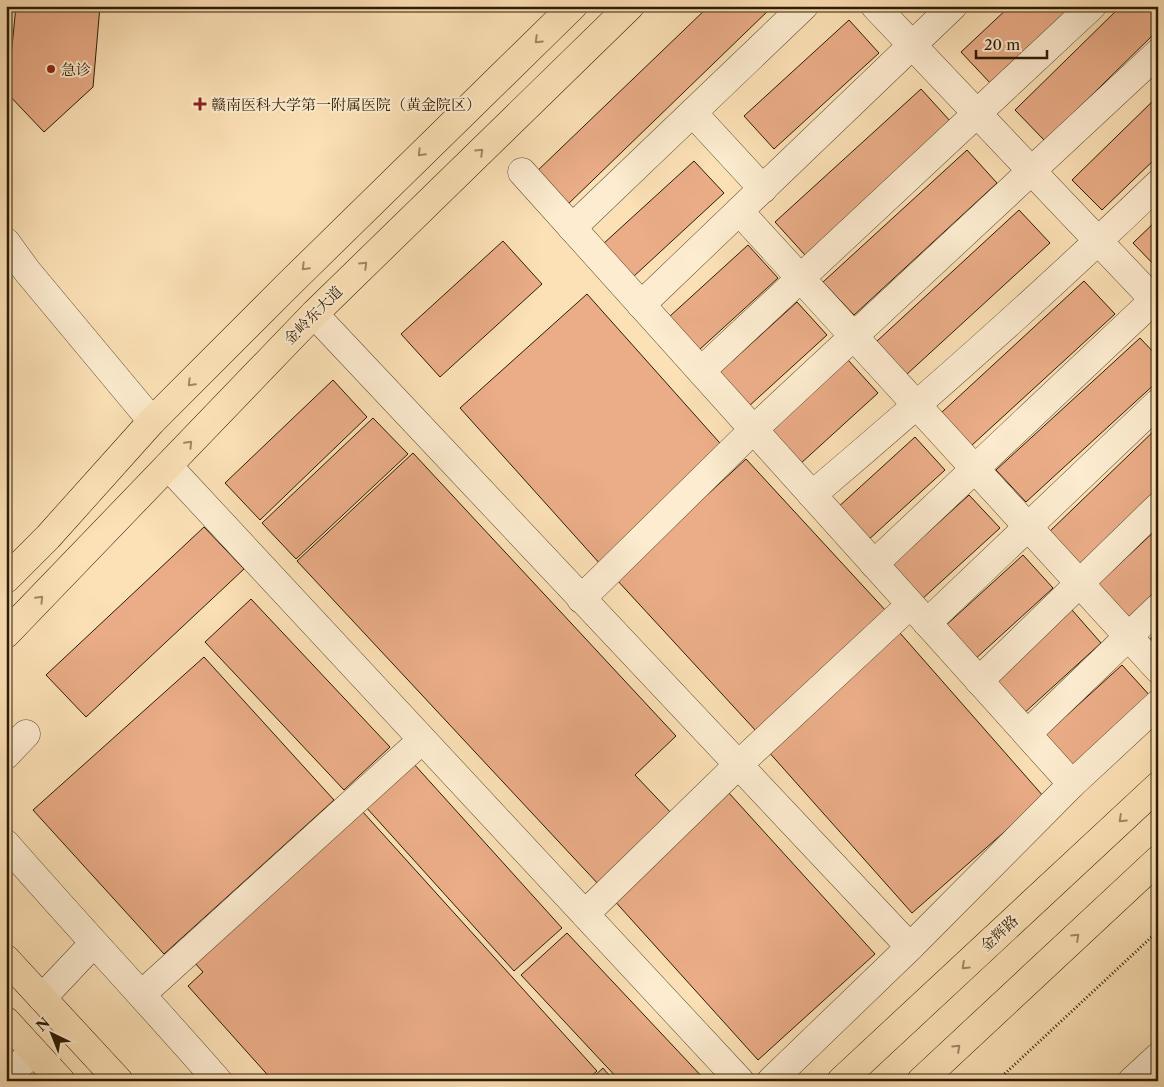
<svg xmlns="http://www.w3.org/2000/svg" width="1164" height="1087" viewBox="0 0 1164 1087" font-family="'Libre Caslon Text','Noto Serif SC',serif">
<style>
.building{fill:#eaad87;stroke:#2d1c03}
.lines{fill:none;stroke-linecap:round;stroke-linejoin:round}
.minor-casing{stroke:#614d30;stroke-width:29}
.major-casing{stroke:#2d1c03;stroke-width:29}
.path{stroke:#2d1c03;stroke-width:3;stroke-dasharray:1 2.5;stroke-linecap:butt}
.minor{stroke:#fdecd0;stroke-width:28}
.major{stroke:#fce1b6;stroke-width:28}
.oneway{stroke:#9f8865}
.poi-dot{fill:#8f2418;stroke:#fdecd0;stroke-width:2}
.labels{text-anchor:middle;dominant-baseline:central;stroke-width:4;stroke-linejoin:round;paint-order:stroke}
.poi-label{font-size:15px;fill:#2d1c03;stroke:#fdecd0;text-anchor:start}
.street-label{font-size:15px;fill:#2d1c03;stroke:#fdecd0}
</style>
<rect width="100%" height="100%" fill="#fce1b6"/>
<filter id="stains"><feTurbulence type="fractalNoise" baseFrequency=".004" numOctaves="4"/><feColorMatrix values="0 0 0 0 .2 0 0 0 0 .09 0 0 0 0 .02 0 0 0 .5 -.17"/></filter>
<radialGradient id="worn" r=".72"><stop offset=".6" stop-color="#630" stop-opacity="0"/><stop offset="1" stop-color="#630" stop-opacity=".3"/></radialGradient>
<g class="building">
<polygon points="16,6 100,6 93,87 44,132 6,92 6,70 10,67"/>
<polygon points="709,6 773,6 565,207 534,174"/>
<polygon points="1010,6 1074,6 992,85 961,52"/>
<polygon points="1121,6 1158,6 1158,30 1045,141 1015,110"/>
<polygon points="849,20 879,53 774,149 744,116"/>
<polygon points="921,89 951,122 805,255 775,222"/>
<polygon points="1158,96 1158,156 1102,210 1072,180"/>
<polygon points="967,150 997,183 854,315 823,282"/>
<polygon points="694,161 724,193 633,277 603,244"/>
<polygon points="1019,210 1050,243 906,375 876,342"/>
<polygon points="1158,219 1158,269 1133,243"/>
<polygon points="503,241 542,284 440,377 401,334"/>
<polygon points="748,245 778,278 699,350 669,317"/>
<polygon points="1084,281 1115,314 971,446 941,413"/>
<polygon points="587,294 727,451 601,565 460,408"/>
<polygon points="797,302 827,335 748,407 718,374"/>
<polygon points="1140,338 1158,357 1158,381 1026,502 996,470"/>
<polygon points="848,360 878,393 799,465 769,432"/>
<polygon points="333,380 367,417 260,520 225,483"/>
<polygon points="373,418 408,454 296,559 262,523"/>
<polygon points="1158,427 1158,489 1079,565 1048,533"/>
<polygon points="915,437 945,470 866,542 836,509"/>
<polygon points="413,453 676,736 635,775 674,816 600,886 297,561"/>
<polygon points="746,459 887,612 757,732 616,579"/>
<polygon points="969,495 1000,528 921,600 890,567"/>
<polygon points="204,527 244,569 86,717 46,675"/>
<polygon points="1158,528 1158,589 1127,619 1096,586"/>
<polygon points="1023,555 1053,588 974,660 944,627"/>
<polygon points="251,599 390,747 344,790 205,642"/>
<polygon points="1072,610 1101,643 1022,715 993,682"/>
<polygon points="1158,632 1158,652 1148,641"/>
<polygon points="900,633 1044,797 912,913 767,750"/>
<polygon points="204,657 334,800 164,954 33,810"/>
<polygon points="1122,665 1152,698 1073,770 1043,737"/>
<polygon points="413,763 562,928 514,971 365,806"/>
<polygon points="728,792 875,954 758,1060 612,898"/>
<polygon points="362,811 597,1071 586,1081 273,1081 188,986 203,972 194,962"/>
<polygon points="567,933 706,1081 620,1081 521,975"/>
<polygon points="603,1068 614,1081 589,1081"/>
</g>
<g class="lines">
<defs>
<g id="minor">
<polyline points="875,6 1158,304"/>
<polyline points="693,113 763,189"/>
<polyline points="522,172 1072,784"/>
<polyline points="739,211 1158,669"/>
<polyline points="572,228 804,6"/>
<polyline points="6,242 27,271 152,421"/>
<polyline points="641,305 953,6"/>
<polyline points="314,314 910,947"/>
<polyline points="701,371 1092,6"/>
<polyline points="168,466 740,1081"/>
<path d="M 812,495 C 930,395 1046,292 1158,184"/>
<polyline points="874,564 1158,296"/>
<polyline points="581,599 753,430 1158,53"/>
<polyline points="927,623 1158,403"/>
<polyline points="979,681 1158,507"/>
<polyline points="1027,734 1158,608"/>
<polyline points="6,755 26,734"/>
<path d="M 6,844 C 76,924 148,1001 218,1081"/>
<polyline points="585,914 738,765 910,605"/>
<polyline points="142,994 422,740"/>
<polyline points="42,998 93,944"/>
<polyline points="6,1076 34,1052"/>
<polyline points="771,1081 910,947 1072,784 1158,704"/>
<polyline points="1132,1081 1158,1057"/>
</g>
<g id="major">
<polyline points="6,579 48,537 152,421 291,282 573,6"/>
<polyline points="6,634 314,314 630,6"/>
<polyline points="6,959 119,1081"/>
<polyline points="6,1021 61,1081"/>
<polyline points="841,1081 1158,786"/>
<polyline points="921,1081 1158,860"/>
</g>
</defs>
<use href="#minor" class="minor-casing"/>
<use href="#major" class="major-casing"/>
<polyline class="path" points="997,1081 1158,931"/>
<use href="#minor" class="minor"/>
<use href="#major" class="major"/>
</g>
<defs><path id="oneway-chevron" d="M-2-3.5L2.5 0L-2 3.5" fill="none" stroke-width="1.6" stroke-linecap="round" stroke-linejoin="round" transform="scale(1.25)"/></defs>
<g class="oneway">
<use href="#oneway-chevron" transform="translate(538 40) rotate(136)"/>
<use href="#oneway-chevron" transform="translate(480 152) rotate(-44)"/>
<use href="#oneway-chevron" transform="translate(421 153) rotate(135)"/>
<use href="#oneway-chevron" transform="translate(364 265) rotate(-44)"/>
<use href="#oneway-chevron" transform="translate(305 267) rotate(135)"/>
<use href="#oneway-chevron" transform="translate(191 383) rotate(135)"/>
<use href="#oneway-chevron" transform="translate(189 444) rotate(-46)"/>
<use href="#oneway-chevron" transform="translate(40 599) rotate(-46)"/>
<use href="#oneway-chevron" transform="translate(1122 819) rotate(137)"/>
<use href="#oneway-chevron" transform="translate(1076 937) rotate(-43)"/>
<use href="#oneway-chevron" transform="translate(965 966) rotate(137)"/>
<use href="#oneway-chevron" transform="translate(957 1048) rotate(-43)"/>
</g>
<g class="poi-dot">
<circle cx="51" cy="69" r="5"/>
<path d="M197.5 96.5h5v5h5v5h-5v5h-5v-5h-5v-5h5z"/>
</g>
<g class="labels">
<g class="poi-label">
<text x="61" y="69">急诊</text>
<text x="211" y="104">赣南医科大学第一附属医院（黄金院区）</text>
</g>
<g class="street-label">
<text transform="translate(313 315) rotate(-45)">金岭东大道</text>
<text transform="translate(999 933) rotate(-43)">金辉路</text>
</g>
</g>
<rect width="1164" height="1087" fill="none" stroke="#fce1b6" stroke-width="25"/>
<rect x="8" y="8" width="1149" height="1072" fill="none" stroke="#2d1c03" stroke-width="2.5"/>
<rect x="12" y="12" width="1139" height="1062" fill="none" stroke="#2d1c03"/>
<g transform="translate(52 1034) rotate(317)" stroke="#fdecd0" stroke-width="4" paint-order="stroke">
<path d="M0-4L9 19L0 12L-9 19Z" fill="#2d1c03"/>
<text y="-8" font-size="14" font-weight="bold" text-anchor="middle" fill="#2d1c03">N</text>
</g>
<path d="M976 50v8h71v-8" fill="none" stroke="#2d1c03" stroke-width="2.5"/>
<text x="984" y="50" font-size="15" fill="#2d1c03" stroke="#fdecd0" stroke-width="4" paint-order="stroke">20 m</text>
<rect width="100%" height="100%" filter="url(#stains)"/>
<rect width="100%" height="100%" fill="url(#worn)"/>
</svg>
